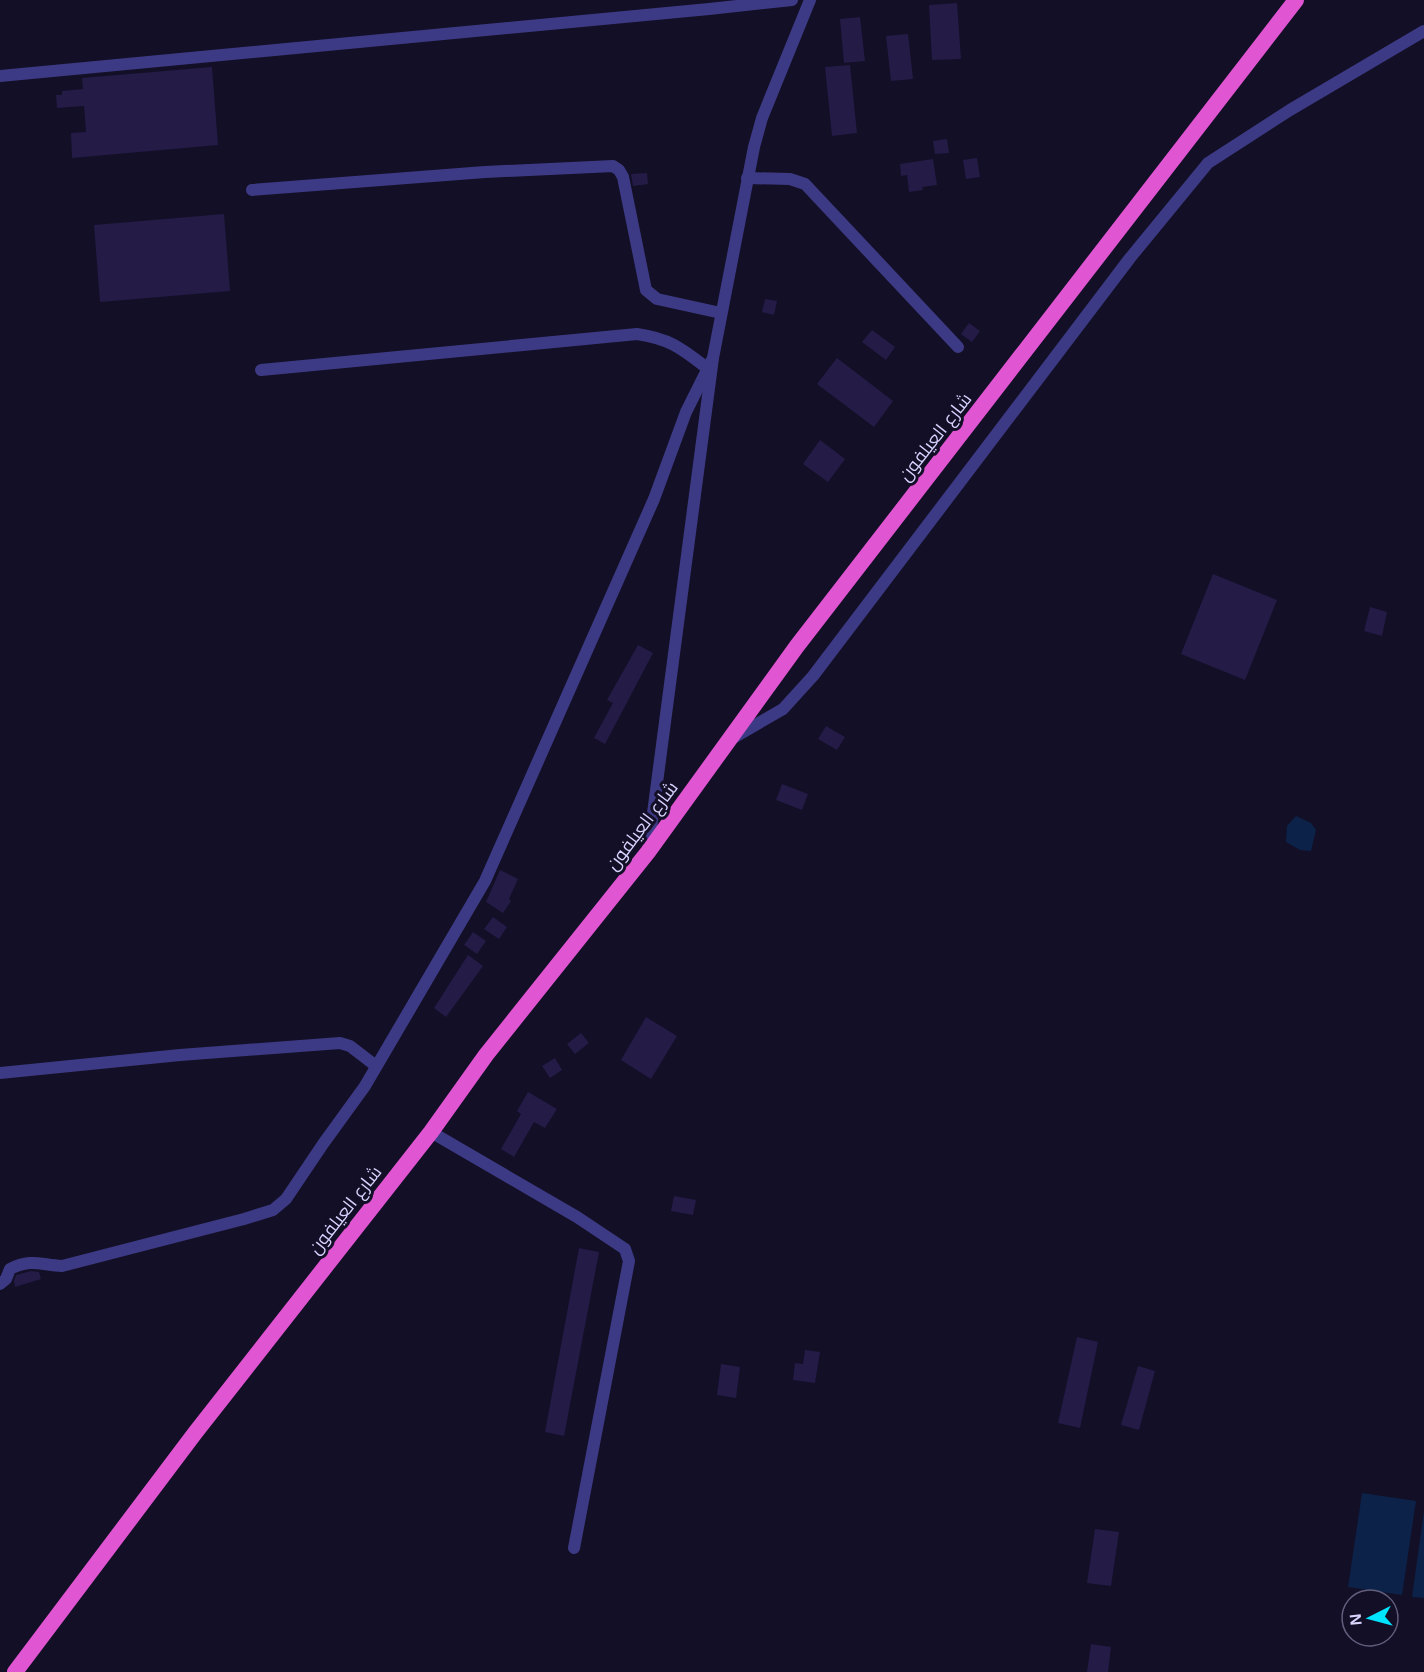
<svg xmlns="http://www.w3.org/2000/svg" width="1424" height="1672" viewBox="0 0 1424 1672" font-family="Helvetica,Cairo,sans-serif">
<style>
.water{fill:#0c2248}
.building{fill:#241b47}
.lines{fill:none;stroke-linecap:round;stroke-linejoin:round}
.minor{stroke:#3d3a85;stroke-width:12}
.trunk{stroke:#e055d1;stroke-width:16}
.labels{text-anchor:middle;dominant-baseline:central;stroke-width:6;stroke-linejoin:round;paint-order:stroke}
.street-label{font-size:18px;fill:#d9d4ff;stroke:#130f26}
</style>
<rect width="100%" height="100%" fill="#130f26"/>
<g class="water">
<polygon points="1296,816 1311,823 1316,830 1311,851 1300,850 1286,842 1287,826"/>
<polygon points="1362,1493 1416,1501 1402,1595 1348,1587"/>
<polygon points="1424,1511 1424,1598 1412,1597"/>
</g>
<g class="building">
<polygon points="957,3 961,59 932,60 929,5"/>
<polygon points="860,17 865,61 844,63 840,19"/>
<polygon points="908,34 913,79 891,81 886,36"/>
<polygon points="850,65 857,133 832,136 825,67"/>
<polygon points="212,67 218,145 72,158 71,133 86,132 84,106 57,108 56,95 62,95 62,91 83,89 82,78"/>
<polygon points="947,139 949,153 935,154 933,141"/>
<polygon points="977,158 980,177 966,179 963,160"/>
<polygon points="933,159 937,185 922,187 923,190 909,192 907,175 901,176 900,164"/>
<polygon points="647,173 648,184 633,186 631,174"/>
<polygon points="224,214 230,291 100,302 94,225"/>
<polygon points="765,299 777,301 774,315 762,312"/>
<polygon points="969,323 980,331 972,342 961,334"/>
<polygon points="872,330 895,347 886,360 862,342"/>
<polygon points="837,358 893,401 874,427 817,384"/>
<polygon points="820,440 845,459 828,482 803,464"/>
<polygon points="1213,574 1277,600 1245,680 1181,654"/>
<polygon points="1370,607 1387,612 1382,636 1364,631"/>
<polygon points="638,645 653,653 605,744 594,738 613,703 607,700"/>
<polygon points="826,726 845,737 837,750 818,739"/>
<polygon points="782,784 808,794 802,810 776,800"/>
<polygon points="500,870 518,879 509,899 511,901 503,913 486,902"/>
<polygon points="493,917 507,927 499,939 484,929"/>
<polygon points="473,932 486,941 477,954 464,945"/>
<polygon points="468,955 483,966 446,1017 434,1008"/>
<polygon points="646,1017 677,1036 651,1079 621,1060"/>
<polygon points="581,1033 589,1043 575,1054 567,1044"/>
<polygon points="555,1058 562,1070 550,1078 542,1066"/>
<polygon points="528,1092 557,1109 545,1128 534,1122 514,1157 501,1149 521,1114 517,1111"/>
<polygon points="674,1196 696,1200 693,1215 671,1211"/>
<polygon points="579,1248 599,1252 564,1436 545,1432"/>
<polygon points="31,1271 39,1272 41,1279 15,1287 14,1281 16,1275"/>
<polygon points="1077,1337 1098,1342 1080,1428 1058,1423"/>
<polygon points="805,1350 820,1352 815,1383 793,1380 795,1363 803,1364"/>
<polygon points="721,1364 740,1367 736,1398 717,1395"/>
<polygon points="1138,1366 1155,1371 1139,1430 1121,1425"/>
<polygon points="1095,1529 1119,1532 1111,1586 1087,1583"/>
<polygon points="1091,1644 1111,1647 1108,1672 1087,1672"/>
</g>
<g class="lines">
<g class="minor">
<polyline points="0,76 709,9 792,0"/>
<polyline points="747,178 790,179 805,184 958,347"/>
<polyline points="252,190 485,172 613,166 619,170 623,177 646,290 657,299 721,313"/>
<path d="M 261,370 L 637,334 C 671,339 682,349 707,368"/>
<polyline points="733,738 783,709 813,676 1130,258 1208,163 1290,110 1424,31"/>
<polyline points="648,851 713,358 754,147 762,118 810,0"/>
<polyline points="0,1073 180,1055 340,1043 350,1046 376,1066"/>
<polyline points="431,1132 577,1217 625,1249 629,1261 574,1548"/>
<path d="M 0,1284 L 6,1279 L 10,1269 C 31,1258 41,1265 62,1266 L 244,1219 L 273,1210 L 286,1199 L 323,1144 L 365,1086 L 485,881 L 654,499 L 686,412 L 713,358"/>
</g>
<polyline class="trunk" points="15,1672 195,1433 431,1132 486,1055 648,852 797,646 1296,0"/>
</g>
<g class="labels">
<g class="street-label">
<text transform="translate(935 437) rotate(-52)">شارع العيلفون</text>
<text transform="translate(642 826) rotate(-53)">شارع العيلفون</text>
<text transform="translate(345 1210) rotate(-52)">شارع العيلفون</text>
</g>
</g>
<g transform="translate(1370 1618) rotate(264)"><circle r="28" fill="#130f26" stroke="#625e7d" stroke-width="1.5"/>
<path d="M0-4.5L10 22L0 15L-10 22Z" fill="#00e5ff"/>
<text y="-9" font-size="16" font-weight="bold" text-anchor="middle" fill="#d9d4ff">N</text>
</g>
</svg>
